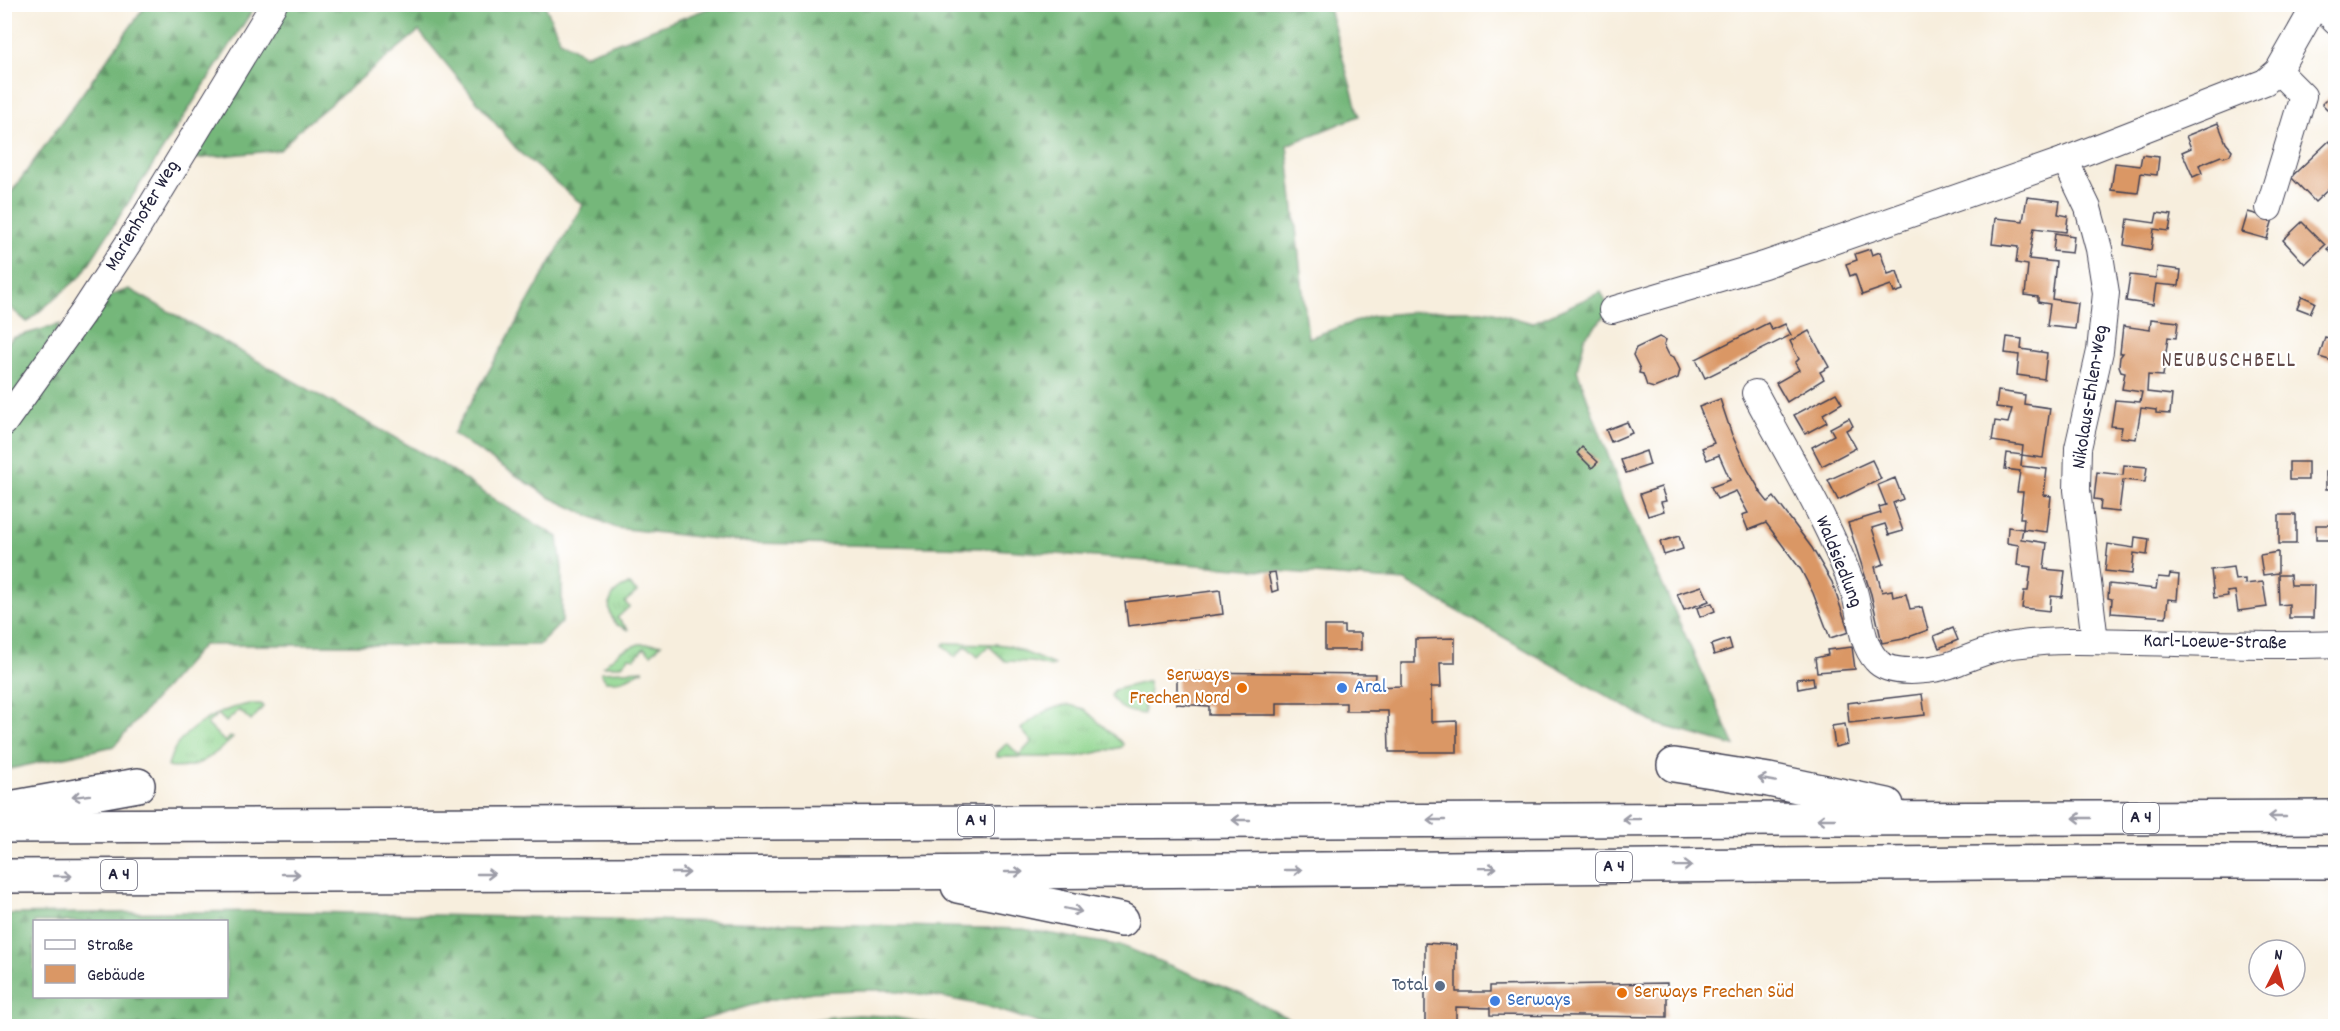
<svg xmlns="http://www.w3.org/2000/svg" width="2340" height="1031" viewBox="0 0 2340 1031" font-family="Dekko,sans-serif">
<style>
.grass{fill:url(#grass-tufts);stroke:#5a7c66;stroke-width:1.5}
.forest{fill:url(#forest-firs);stroke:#4b6c5a;stroke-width:1.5;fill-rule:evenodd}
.park{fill:url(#park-crowns);stroke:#5a7c66;stroke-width:1.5}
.building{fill:#da9765}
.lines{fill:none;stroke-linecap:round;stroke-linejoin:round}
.street-casing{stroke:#424153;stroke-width:28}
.highway-casing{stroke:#424153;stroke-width:36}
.street{stroke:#fff;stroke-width:26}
.highway{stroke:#fff;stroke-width:33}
.oneway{stroke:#9c9ca7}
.food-dot{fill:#e8710a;stroke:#fff;stroke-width:2}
.shop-dot{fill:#3f7fe0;stroke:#fff;stroke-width:2}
.service-dot{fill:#5c6f8a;stroke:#fff;stroke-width:2}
.labels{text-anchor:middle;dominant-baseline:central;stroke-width:4.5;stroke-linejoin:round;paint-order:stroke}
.shield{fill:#fff;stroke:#646476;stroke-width:1.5}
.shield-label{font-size:18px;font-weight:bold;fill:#22223b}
.street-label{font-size:20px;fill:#22223b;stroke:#fff}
.food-label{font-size:20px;fill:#c56008;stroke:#fff;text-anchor:end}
.shop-label{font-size:20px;fill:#366cbe;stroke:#fff;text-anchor:start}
.service-label{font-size:20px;fill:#4e5e75;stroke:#fff;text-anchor:end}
.neighbourhood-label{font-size:21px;letter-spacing:1.5px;fill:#624b4a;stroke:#fff}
</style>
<defs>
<pattern id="grass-tufts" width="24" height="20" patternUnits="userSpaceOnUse" patternTransform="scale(1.5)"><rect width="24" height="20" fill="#91d690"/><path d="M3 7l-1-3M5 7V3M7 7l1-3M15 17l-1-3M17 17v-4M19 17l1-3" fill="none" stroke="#7db77d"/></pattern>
<pattern id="forest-firs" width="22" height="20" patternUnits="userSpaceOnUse" patternTransform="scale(1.5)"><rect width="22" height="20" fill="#74b77a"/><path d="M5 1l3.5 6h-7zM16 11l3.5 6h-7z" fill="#5f9465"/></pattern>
<pattern id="park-crowns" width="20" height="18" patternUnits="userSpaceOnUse" patternTransform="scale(1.5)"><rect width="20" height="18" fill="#91d690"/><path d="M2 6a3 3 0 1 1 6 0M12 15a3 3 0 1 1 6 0" fill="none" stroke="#7db77d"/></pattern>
</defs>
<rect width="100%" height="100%" fill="#fff"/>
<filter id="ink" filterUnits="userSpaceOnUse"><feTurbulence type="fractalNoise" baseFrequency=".0167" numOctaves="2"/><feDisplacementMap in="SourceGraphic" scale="12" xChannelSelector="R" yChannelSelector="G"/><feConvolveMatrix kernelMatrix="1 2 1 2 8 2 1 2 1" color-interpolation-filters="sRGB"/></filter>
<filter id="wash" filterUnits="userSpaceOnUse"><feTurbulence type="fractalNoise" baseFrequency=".008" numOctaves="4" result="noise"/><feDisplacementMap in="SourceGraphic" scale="24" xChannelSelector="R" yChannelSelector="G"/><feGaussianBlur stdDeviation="1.35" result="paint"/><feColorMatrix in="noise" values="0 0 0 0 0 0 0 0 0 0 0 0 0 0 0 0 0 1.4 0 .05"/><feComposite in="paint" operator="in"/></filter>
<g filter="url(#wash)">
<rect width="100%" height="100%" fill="#f7eedd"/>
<g class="grass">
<path d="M 627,585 L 630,585 L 637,592 L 625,602 L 629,607 L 617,618 L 629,630 L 617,625 C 604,610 608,592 627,585 Z"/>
<polygon points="945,643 996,644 1010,646 1054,665 1051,667 1032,662 1005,661 989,646 978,657 966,646 955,657 943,645"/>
<polygon points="639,644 661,644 651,654 644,648 635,658 629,657 621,666 603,666 621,651"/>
<path d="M 644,670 C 626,677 629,682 606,681 L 601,674 L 601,672 Z"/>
<path d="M 249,704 L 261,704 L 263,707 L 251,721 L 239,710 L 226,722 L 218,714 L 207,724 L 225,742 L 230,737 L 233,738 C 215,755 194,772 168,767 C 174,731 217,710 249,704 Z"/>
<path d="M 1069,705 L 1084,709 L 1123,744 L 1122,747 L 1076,757 L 997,757 L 997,753 L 1007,743 L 1019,755 L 1032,742 L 1021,729 C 1036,717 1049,706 1069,705 Z"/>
</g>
<g class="forest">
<polygon points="146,5 256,5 81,276 27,322 5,303 5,201"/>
<polygon points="282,5 545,5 560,40 584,55 717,5 1328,5 1359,116 1287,145 1308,338 1372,316 1424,311 1490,311 1532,323 1601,292 1610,310 1585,337 1577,370 1624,499 1735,746 1656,724 1405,581 981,548 752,543 616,528 549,497 453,434 583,205 519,152 419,31 299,130 280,150 192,159"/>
<polygon points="129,289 440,463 498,502 558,537 562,568 562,622 539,645 203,645 114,746 5,770 5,435 106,297"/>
<polygon points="61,324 5,408 5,347 12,338"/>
<path d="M 270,911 L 1023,929 L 1122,946 L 1243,995 L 1303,1026 L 1048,1026 L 986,1006 L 941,997 L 890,990 L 858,990 L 813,992 L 769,1000 L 682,1026 L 5,1026 L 5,914 ZM 34,922 L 226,922 L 226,996 L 34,996 Z"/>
<polygon points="859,1015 885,1016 946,1026 776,1026 831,1017"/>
</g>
<path class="park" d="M 1149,681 L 1149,701 L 1144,704 L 1144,714 C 1131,713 1117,709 1111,696 L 1114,690 Z"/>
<g id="blocks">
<g class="building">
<polygon points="2336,90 2336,118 2322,104"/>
<polygon points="2218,123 2226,143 2232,150 2230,155 2224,157 2221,156 2199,165 2202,173 2193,177 2182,152 2191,148 2186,136"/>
<polygon points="2329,141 2336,148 2336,182 2315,202 2291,177"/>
<polygon points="2142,155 2159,157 2157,175 2141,173 2138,193 2111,190 2115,163 2140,166"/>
<polygon points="2027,197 2060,201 2058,214 2068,216 2066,232 2034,228 2029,259 2056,262 2052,299 2078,303 2075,329 2047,326 2050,304 2038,302 2038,297 2025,295 2028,265 2016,263 2018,247 1992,244 1995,218 2023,221"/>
<polygon points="2248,212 2273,219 2267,239 2242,232"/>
<polygon points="2157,213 2172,215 2169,231 2154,229 2151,250 2124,245 2128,219 2155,223"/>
<polygon points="2302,222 2325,245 2305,264 2283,240"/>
<polygon points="2055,233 2074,236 2072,253 2053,251"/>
<polygon points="2336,241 2336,257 2327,249"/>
<polygon points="1870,249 1872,255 1880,252 1888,274 1897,271 1903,290 1894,293 1891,285 1862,295 1855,274 1850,276 1846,264 1857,260 1855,254"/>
<polygon points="2157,267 2181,270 2179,286 2156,284 2153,305 2126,301 2130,275 2156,278"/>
<polygon points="2302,296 2315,302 2310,313 2297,308"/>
<polygon points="2151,319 2178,322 2176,338 2168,337 2163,376 2148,375 2147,392 2172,395 2170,414 2156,413 2156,410 2141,408 2136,439 2120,437 2122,427 2111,426 2115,400 2140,402 2142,392 2122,389 2125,372 2121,371 2119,366 2120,357 2123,353 2120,353 2123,326 2150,330"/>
<polygon points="1768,323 1772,330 1785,324 1791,335 1705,378 1696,359"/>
<polygon points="1809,331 1829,367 1820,372 1824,379 1787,402 1776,383 1799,370 1795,363 1799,359 1790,341"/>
<polygon points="1659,337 1666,340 1664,345 1669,355 1674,357 1680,370 1678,378 1654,388 1647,386 1643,374 1639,373 1640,369 1633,355 1636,348"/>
<polygon points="2007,337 2022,339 2021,349 2047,353 2044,379 2017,375 2019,355 2005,353"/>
<polygon points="2325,337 2336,340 2336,362 2319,357"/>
<polygon points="1998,391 2025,395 2024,404 2050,408 2043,458 2022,455 2021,466 2047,469 2044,495 2051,496 2047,532 2023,529 2024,518 2020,518 2023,492 2017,492 2020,471 2005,469 2007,453 2022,455 2023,446 1992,441 1995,421 2008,423 2012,409 1996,407"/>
<polygon points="1836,393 1842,403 1823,414 1827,422 1805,434 1794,415"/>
<polygon points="1720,399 1732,435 1748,470 1761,492 1760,492 1768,502 1774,497 1812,548 1832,582 1849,632 1830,638 1813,593 1801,570 1766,523 1748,530 1742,515 1748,513 1736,491 1717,499 1711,487 1730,480 1719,455 1707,460 1702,448 1714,443 1699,407"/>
<polygon points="1849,418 1853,426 1846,430 1856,448 1822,466 1812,447 1834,435 1830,428"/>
<polygon points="1627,422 1632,433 1611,442 1606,430"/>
<polygon points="1582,447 1598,462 1592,468 1577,453"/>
<polygon points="1646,451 1650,465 1626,473 1621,460"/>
<polygon points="1872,460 1881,479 1838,500 1828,480"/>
<rect x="2289" y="462" width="19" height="18"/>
<polygon points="2124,465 2147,467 2145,482 2123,480 2119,512 2100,510 2101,500 2094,499 2097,472 2123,475"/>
<rect x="2326" y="472" width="10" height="17"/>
<polygon points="1895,478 1903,499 1893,503 1903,531 1889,535 1885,524 1872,528 1884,564 1875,567 1882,592 1892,590 1893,597 1906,594 1910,609 1922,607 1928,630 1903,639 1882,643 1871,594 1848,523 1881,513 1879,507 1886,505 1878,485"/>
<polygon points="1661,487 1666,501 1661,502 1664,511 1648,516 1640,494"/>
<rect x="2279" y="515" width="17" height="29"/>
<rect x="2316" y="525" width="20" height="15"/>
<polygon points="2008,527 2023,529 2021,539 2047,543 2044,569 2065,571 2062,597 2051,596 2050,611 2022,608 2024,591 2028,591 2031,567 2017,565 2019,545 2007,543"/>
<polygon points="1679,536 1683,549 1664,555 1660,542"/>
<polygon points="2135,537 2149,539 2147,555 2134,553 2132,574 2105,571 2108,544 2134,548"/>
<polygon points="2278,552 2278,573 2263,575 2260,555"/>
<polygon points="2233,567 2235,580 2245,579 2245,584 2263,582 2267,607 2238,611 2235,591 2227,592 2228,596 2214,598 2211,570"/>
<polygon points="1275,572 1278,590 1272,592 1268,573"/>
<polygon points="2170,574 2179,575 2177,600 2168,599 2166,617 2111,613 2112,599 2108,598 2109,584 2156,589 2158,577 2169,578"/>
<polygon points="2278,575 2290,575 2291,585 2314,585 2313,618 2289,618 2289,604 2279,605"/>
<polygon points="1702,586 1709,601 1684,610 1677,594"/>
<polygon points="1220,590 1223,614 1128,626 1125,602"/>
<polygon points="1712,603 1715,611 1700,617 1697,608"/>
<polygon points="1325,626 1344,626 1344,633 1361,633 1361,650 1325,650"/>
<polygon points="1953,628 1958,640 1939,648 1934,636"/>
<polygon points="1455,638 1455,663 1440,663 1441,687 1431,687 1431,722 1457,721 1457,752 1389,752 1388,711 1346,711 1346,703 1277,703 1277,715 1209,715 1209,706 1177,704 1177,674 1186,672 1375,674 1374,687 1401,686 1401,663 1415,663 1415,639"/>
<polygon points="1729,639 1732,649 1714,655 1711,645"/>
<polygon points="1852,647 1855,669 1817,672 1815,658 1828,655 1827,650"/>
<polygon points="1813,677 1814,686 1798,689 1797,679"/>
<polygon points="1922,694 1925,715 1849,723 1847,703"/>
<polygon points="1845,724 1848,744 1835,747 1832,726"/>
<polygon points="1425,943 1456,945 1456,992 1490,992 1490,986 1667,983 1667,1017 1490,1015 1490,1008 1456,1007 1456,1026 1425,1026"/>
</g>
</g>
</g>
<g filter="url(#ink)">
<use href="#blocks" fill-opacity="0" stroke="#424153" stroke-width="1.5"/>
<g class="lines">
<defs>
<g id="street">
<polyline points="2319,4 2336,21"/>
<polyline points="2065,160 2088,208 2099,249 2106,293 2100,351 2078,448 2077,490 2095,641"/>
<polyline points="2269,208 2303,96 2278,71"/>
<polyline points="1612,310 1764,265 2065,160 2265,82 2278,71 2316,4"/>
<path d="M 1755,393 C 1789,457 1828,520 1853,588 C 1861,610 1859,641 1876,660 C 1891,678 1939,670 1958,662 C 1976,655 1994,648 2014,645 C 2054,639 2096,641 2136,642 C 2202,643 2269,647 2336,644"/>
<polyline points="4,423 82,314 131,239 274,4"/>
</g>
<g id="highway">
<polyline points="1674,765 1769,780 1887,805"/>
<polyline points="4,809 138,785"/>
<polyline points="4,826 2336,817"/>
<polyline points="4,876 892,873 2101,862 2336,862"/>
<polyline points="958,886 1122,920"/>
</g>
</defs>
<use href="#street" class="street-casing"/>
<use href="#highway" class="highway-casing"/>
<use href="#street" class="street"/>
<use href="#highway" class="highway"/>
</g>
<defs><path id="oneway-shaft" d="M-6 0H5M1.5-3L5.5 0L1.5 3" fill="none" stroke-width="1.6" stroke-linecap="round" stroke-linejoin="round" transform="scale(1.5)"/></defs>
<g class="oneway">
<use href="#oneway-shaft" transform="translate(1767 780) rotate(-170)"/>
<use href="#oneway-shaft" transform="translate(81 796) rotate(173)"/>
<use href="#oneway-shaft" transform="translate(2277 817) rotate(180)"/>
<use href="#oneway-shaft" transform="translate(2082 818) rotate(180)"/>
<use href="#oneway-shaft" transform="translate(1631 819) rotate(180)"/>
<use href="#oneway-shaft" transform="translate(1826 819) rotate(180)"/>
<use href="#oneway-shaft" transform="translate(1241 820) rotate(180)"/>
<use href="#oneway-shaft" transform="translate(1436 820) rotate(180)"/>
<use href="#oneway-shaft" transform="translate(1683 866) rotate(-1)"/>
<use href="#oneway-shaft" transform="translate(1488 868) rotate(-1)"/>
<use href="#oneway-shaft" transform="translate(1293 870)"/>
<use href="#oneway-shaft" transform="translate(1014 872)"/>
<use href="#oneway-shaft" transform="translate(681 873)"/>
<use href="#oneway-shaft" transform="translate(291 874)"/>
<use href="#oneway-shaft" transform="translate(486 874)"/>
<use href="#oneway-shaft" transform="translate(63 876)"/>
<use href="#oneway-shaft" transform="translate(1073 910) rotate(12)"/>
</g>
</g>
<g class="food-dot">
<circle cx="1242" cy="688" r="6"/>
<circle cx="1622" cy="993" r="6"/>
</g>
<g class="shop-dot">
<circle cx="1342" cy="688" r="6"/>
<circle cx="1495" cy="1001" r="6"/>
</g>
<circle class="service-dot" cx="1440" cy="986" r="6"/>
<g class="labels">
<g class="shield">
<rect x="2123" y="803" width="36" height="30" rx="4.5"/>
<rect x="958" y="806" width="36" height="30" rx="4.5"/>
<rect x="1596" y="852" width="36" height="30" rx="4.5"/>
<rect x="101" y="860" width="36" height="30" rx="4.5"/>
</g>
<g class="shield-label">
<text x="2141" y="818">A 4</text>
<text x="976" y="821">A 4</text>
<text x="1614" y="867">A 4</text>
<text x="119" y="875">A 4</text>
</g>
<g class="street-label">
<text transform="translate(143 216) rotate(-59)">Marienhofer Weg</text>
<text transform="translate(2091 397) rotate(-81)">Nikolaus-Ehlen-Weg</text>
<text transform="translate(1838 562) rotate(68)">Waldsiedlung</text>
<text transform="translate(2215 643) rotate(1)">Karl-Loewe-Straße</text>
</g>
<g class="food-label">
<text x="1230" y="676">Serways<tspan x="1230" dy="23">Frechen Nord</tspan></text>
<text x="1634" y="993" text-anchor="start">Serways Frechen Süd</text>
</g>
<g class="shop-label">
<text x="1354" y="688">Aral</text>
<text x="1507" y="1001">Serways</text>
</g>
<g class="service-label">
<text x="1428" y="986">Total</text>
</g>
<g class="neighbourhood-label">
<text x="2229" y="362">NEUBUSCHBELL</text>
</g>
</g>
<rect width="2340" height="1031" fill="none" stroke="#fff" stroke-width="24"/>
<rect x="33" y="920" width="195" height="78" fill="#ffffff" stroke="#a7a7b1" stroke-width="1.5"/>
<rect x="45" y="940" width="30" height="9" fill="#ffffff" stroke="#a7a7b1" stroke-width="1.5"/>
<text x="87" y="950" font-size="18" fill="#22223b">Straße</text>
<rect x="45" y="965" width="30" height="18" fill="#da9765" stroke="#a7a7b1" stroke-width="1.5"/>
<text x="87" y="980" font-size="18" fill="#22223b">Gebäude</text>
<g transform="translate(2277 968) rotate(6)"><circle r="28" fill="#ffffff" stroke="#a7a7b1" stroke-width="1.5"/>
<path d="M0-4.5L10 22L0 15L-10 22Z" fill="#c8321e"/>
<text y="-9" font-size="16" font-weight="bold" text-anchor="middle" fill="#22223b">N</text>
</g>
</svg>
